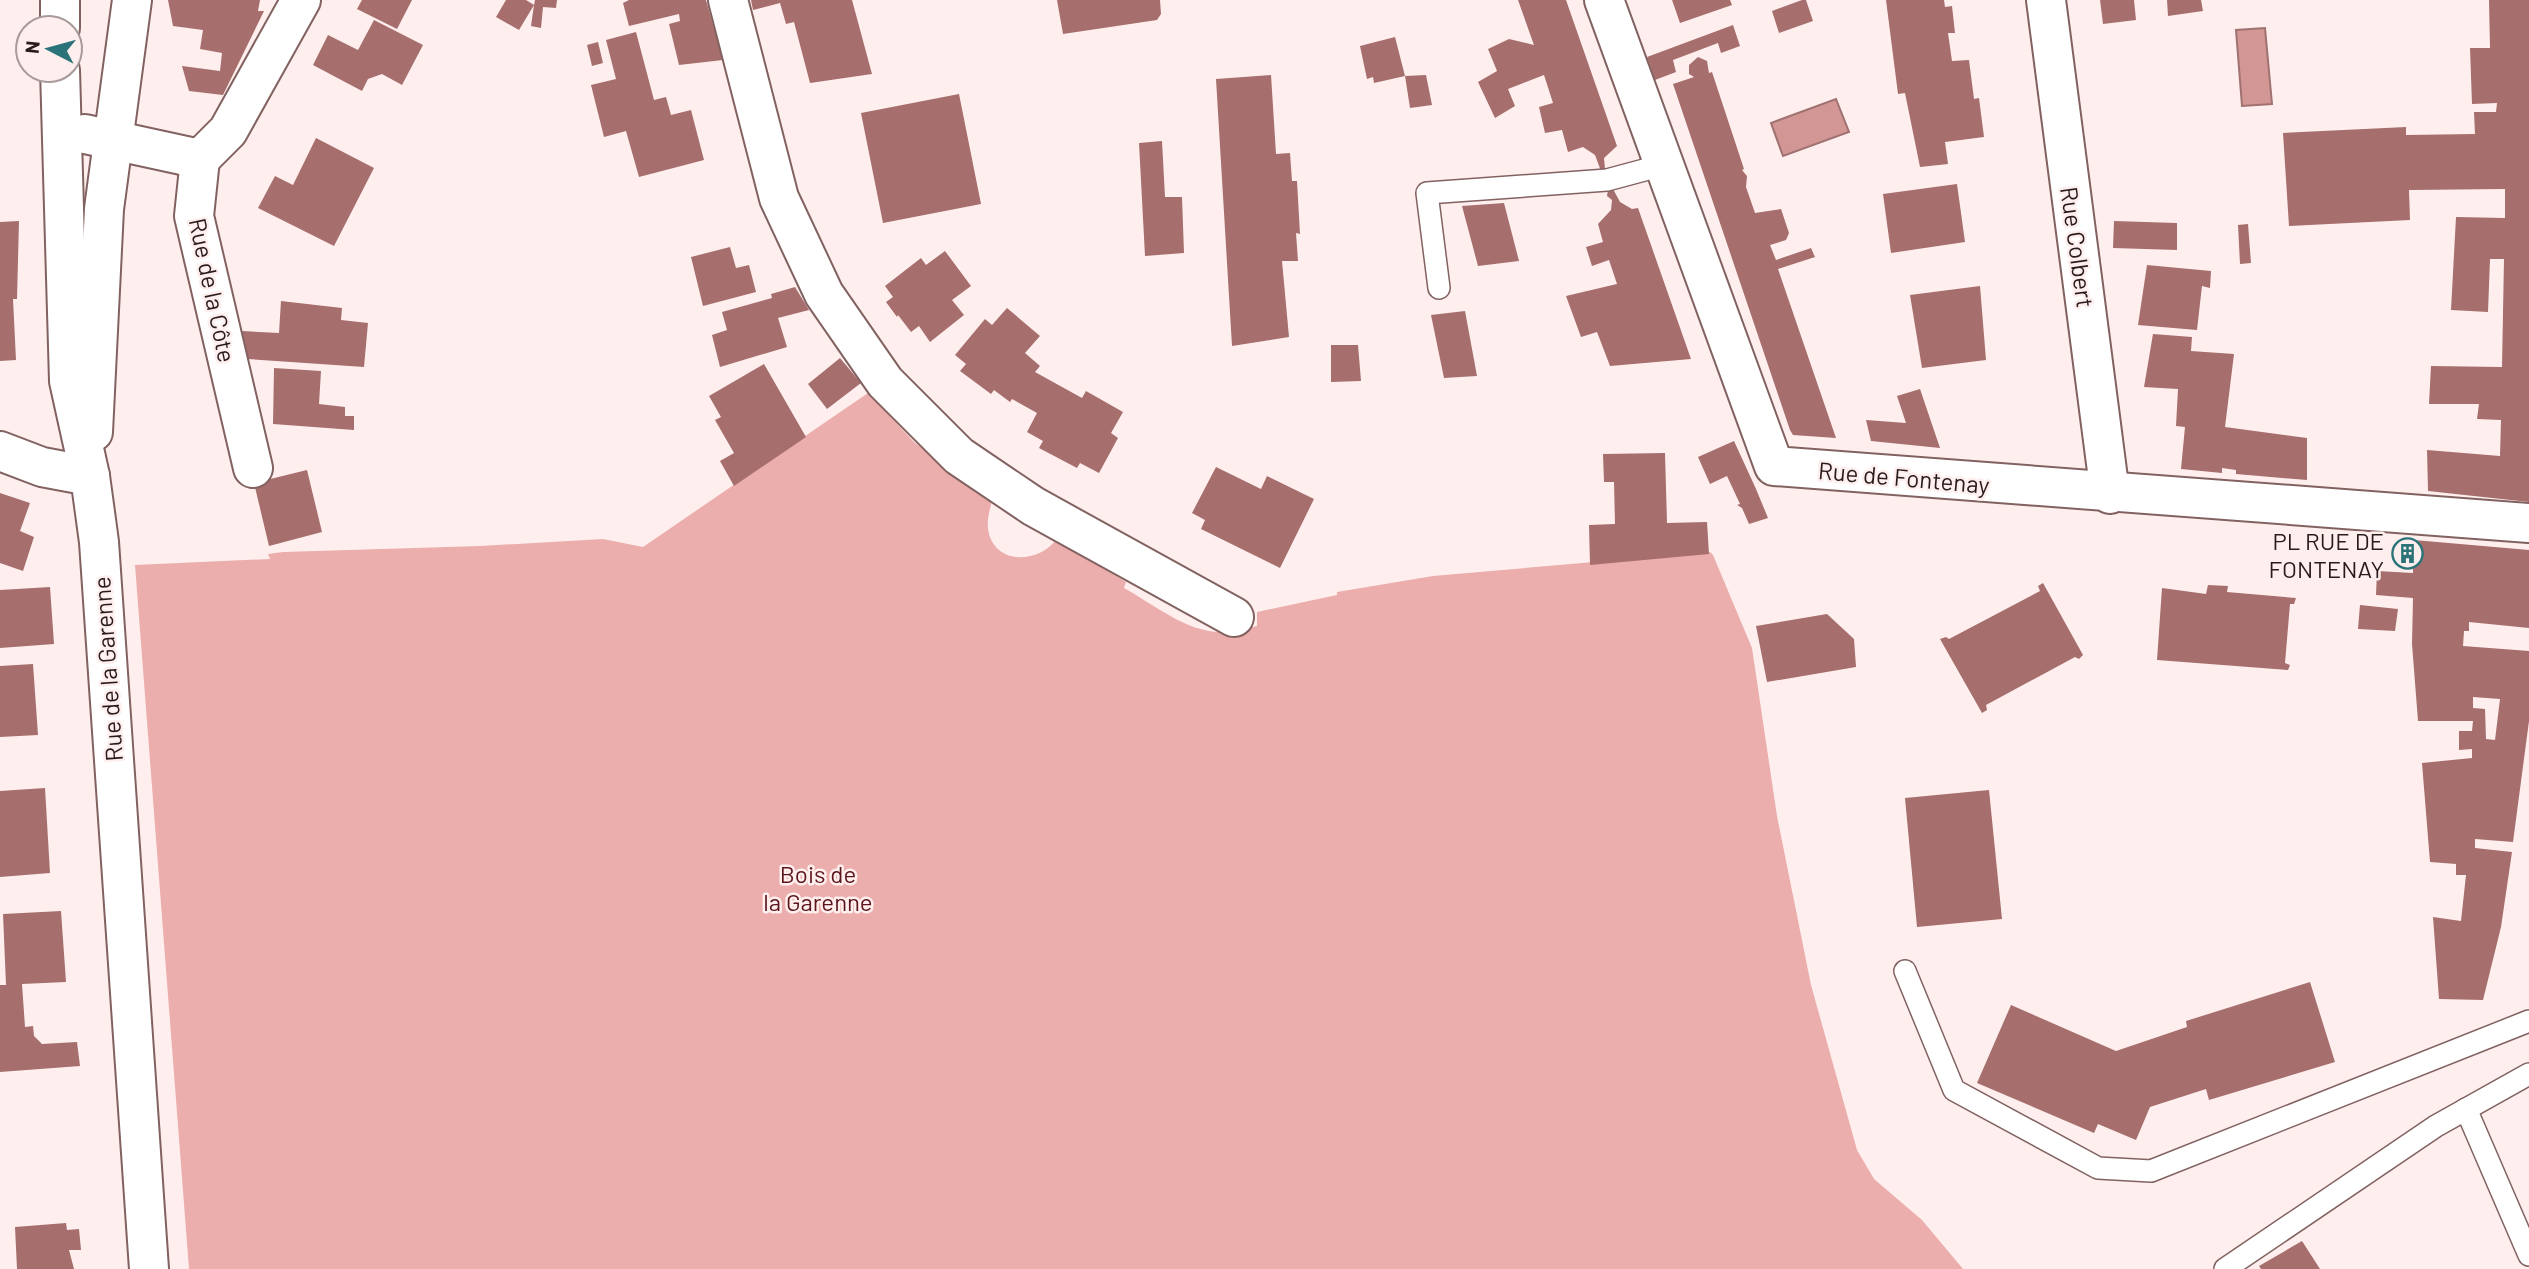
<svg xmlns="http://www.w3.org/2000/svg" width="2529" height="1269" viewBox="0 0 2529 1269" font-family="Barlow,sans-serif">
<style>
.forest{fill:#ebaeac}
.water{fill:#d29695;stroke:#9f7170;stroke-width:2}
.building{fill:#a66e6d;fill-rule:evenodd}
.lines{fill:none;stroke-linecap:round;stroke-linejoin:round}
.service-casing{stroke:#826261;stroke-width:24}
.minor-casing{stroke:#826261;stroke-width:42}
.service{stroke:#fff;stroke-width:21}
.minor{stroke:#fff;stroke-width:38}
.labels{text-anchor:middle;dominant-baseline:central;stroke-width:5;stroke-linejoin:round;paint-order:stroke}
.street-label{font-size:24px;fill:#281b1b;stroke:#feefee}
.poi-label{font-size:24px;fill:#281b1b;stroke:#feefee;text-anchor:end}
.park-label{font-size:24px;fill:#5b141a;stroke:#feefee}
</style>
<rect width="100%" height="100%" fill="#feefee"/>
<path class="forest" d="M 868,393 L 914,442 L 992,501 C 989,512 986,523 989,534 C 998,566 1039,562 1056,540 L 1126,582 L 1124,588 C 1153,604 1189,634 1224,632 C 1235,631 1246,628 1257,626 L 1257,612 L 1337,595 L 1337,592 L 1433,576 L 1710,552 L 1713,555 L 1752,648 L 1777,816 L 1811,985 L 1857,1150 L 1874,1179 L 1922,1220 L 1963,1269 L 189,1269 L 135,565 L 270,559 L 268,554 L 283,552 L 480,546 L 603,539 L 643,547 Z"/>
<g class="water">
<polygon points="2265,28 2272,104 2242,106 2236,30"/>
<polygon points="1836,99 1849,132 1783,156 1771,123"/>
</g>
<g class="building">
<polygon points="168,0 260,0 258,11 264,11 223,95 189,91 182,66 220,71 222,53 200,49 203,30 173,26"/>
<polygon points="362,0 412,0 397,29 357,9"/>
<polygon points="506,0 526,0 534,5 535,0 557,0 556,8 543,7 541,28 531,26 534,5 519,30 496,17"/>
<polygon points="629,0 706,0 723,60 679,65 669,24 680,21 679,14 629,26 623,3"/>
<polygon points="751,0 852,0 872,74 810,83 794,22 786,24 780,3 753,10"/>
<polygon points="1057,0 1160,0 1161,14 1157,20 1063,34"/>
<polygon points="1518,0 1566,0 1617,146 1604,158 1605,169 1601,171 1595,155 1583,147 1568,152 1562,130 1545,133 1539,107 1553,103 1544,75 1508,89 1515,106 1495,118 1478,82 1497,71 1488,49 1509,39 1534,45"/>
<polygon points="1672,0 1730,0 1732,5 1680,23"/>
<polygon points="1802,0 1806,0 1813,21 1779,33 1772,11"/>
<polygon points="1886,0 1944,0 1945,7 1952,6 1955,33 1948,33 1952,61 1969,60 1974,99 1979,98 1984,137 1945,142 1948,164 1920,167 1905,93 1898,94"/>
<polygon points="2100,0 2134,0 2136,20 2103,24"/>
<polygon points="2167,0 2201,0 2203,11 2168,16"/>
<polygon points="2489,0 2529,0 2529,502 2428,491 2427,450 2500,456 2501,420 2477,419 2479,404 2429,404 2431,366 2502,367 2504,259 2490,259 2488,312 2451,310 2456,217 2505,218 2505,189 2409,190 2410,220 2289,226 2283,133 2406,127 2406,135 2475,134 2474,112 2496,112 2497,103 2472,104 2470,48 2490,48"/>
<polygon points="374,20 423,45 402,85 382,74 368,79 362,91 313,65 328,35 358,50"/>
<polygon points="1733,25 1740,46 1721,53 1718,43 1673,60 1676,72 1655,80 1647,57"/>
<polygon points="636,32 654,100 666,97 671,115 691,110 704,160 639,177 626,131 604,137 591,85 616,79 606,40"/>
<polygon points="1395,37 1405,76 1374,83 1373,77 1367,79 1360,46"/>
<polygon points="598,42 603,63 592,66 587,45"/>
<polygon points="1698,57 1707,61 1709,73 1712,72 1744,169 1742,170 1747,176 1746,187 1755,213 1781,209 1789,233 1786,240 1770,245 1776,260 1811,248 1815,257 1778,269 1836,438 1793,435 1790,430 1673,84 1694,77 1689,74 1689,65"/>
<polygon points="1271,75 1276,154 1290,153 1292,181 1297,181 1300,234 1296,233 1298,261 1282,261 1289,337 1232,346 1216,79"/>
<polygon points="1426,75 1432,105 1410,108 1405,76"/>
<polygon points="959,94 981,204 883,223 861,113"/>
<polygon points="316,138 374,168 334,246 258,208 275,176 293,185"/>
<polygon points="1162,141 1165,197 1182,197 1184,253 1145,256 1139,143"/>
<polygon points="1957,184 1965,242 1891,253 1883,194"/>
<polygon points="1613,189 1620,202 1632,209 1638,208 1691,359 1610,366 1597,332 1581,337 1566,296 1617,284 1609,260 1592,266 1586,247 1603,242 1598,224 1611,210 1612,200 1607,196 1608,190"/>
<polygon points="1504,203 1519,261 1478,266 1462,206"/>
<polygon points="19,221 17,299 13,299 16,360 0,361 0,222"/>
<polygon points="2114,221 2177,223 2177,250 2113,248"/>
<polygon points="2248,224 2251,263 2240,264 2238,225"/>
<polygon points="730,247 736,268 749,265 756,292 703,306 691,257"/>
<polygon points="945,251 971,286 952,300 964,315 930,342 919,326 911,332 898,315 897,317 886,302 893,297 885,286 921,258 926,265"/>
<polygon points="2147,265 2211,271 2210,288 2202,286 2197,330 2138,325"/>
<polygon points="1980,286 1986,360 1922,368 1910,295"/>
<polygon points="795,287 809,310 778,318 787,347 720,367 712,335 727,330 722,312 772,298 771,294"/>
<polygon points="281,301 342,308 341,320 368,323 364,367 248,359 242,331 279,333"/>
<polygon points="1007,308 1040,336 1025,353 1040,366 1035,372 1082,398 1086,391 1123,412 1111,433 1118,438 1099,473 1080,463 1077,468 1039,448 1043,441 1027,432 1037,413 1012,399 1010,402 994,390 991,394 960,371 966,364 955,355 985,319 992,325"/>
<polygon points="1465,311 1477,376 1444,378 1431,315"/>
<polygon points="2153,334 2192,337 2191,351 2234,354 2225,427 2307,438 2307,480 2236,474 2236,470 2222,468 2222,473 2181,469 2185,427 2176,426 2178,389 2144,387"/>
<polygon points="1331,345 1358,345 1361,381 1331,382"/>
<polygon points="840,358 861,383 827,409 808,384"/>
<polygon points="764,364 806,437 734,486 720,461 734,453 715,420 721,417 709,396"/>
<polygon points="274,368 321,371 319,404 345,407 345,416 354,416 354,430 273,424"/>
<polygon points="1920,389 1940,448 1871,441 1866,420 1906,423 1897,396"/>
<polygon points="1734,441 1756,489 1768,518 1749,524 1742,508 1737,505 1740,504 1727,476 1710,484 1698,457"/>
<polygon points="1665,453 1667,523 1707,522 1709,554 1590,565 1589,525 1615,524 1614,482 1604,482 1603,454"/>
<polygon points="1216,467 1261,489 1267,476 1314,499 1280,568 1201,529 1205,520 1192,513"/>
<polygon points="307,470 322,532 269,546 254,483"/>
<polygon points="0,493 30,503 20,531 34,537 23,571 0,563"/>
<path d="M 2414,540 L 2529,550 L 2529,628 L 2469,622 L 2469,631 L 2464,631 L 2463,646 L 2529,651 L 2529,721 L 2513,842 L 2475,839 L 2475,848 L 2512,852 L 2501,927 L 2483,1000 L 2439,999 L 2433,917 L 2461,921 L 2466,875 L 2456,875 L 2456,864 L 2430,862 L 2422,763 L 2472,758 L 2472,749 L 2459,750 L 2459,731 L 2472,731 L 2473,721 L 2418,721 L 2412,644 L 2413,598 L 2376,595 L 2377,571 L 2413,573 L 2413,560 L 2399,559 L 2400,549 L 2414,550 ZM 2473,697 L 2500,699 L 2495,740 L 2486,739 L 2485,709 L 2473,708 Z"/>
<polygon points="2043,583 2083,655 2079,659 2075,657 1986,705 1987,710 1982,713 1940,639 1946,637 1949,639 2040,591 2038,586"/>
<polygon points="2208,585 2228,586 2227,592 2296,598 2294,604 2290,604 2285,663 2290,665 2288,670 2157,660 2162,588 2206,594"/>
<polygon points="50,587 54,644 0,648 0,590"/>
<polygon points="2360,605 2398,609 2395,631 2358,629"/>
<polygon points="1827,614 1854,639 1856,667 1767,682 1756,626"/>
<polygon points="33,664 38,735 0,737 0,666"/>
<polygon points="45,788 50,873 0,877 0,791"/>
<polygon points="1989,790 2002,919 1917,927 1905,798"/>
<polygon points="61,911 66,982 22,984 25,1027 33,1026 34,1036 42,1044 77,1042 80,1066 0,1072 0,985 6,985 3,914"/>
<polygon points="2310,982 2335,1062 2209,1100 2206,1089 2150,1107 2136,1140 2098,1124 2094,1133 1977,1083 2011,1005 2116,1051 2187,1027 2186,1021"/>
<polygon points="66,1223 67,1230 79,1229 81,1250 69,1250 74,1269 17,1269 15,1227"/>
<polygon points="2302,1241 2320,1269 2261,1269 2259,1266"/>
</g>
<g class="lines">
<defs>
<g id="service">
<polyline points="1439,288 1427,193 1607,180 1663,165"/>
<polyline points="1905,971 1954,1090 2098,1168 2151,1171 2529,1021"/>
<polyline points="2466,1109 2529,1255"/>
<polyline points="2225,1269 2436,1126 2529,1074"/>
</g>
<g id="minor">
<polyline points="728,0 779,198 824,294 885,382 959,456 1033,506 1234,617"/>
<polyline points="1604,0 1774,466 2529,523"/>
<polyline points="2046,0 2110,494"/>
<polyline points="60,28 60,0"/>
<polyline points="60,70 69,381 90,476 99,542 149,1269"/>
<polyline points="85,134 200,159"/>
<polyline points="200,159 194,216 253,468"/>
<polyline points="200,159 228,131 301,0"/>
<polyline points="93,432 104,209 132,0"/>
<polyline points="0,451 42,467 90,476"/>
</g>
</defs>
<use href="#service" class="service-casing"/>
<use href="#minor" class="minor-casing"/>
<use href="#service" class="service"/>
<use href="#minor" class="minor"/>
</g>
<defs>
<symbol id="building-ring" viewBox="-11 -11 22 22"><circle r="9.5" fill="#feefee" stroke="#2a7479" stroke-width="1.5"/><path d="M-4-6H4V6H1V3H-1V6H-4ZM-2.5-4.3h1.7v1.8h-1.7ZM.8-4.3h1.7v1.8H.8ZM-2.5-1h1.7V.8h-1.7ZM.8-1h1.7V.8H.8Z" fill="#2a7479"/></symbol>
</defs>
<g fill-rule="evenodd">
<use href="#building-ring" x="2390" y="536" width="35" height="35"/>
</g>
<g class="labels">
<g class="street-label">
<text transform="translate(2078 247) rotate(82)">Rue Colbert</text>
<text transform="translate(213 290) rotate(78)">Rue de la Côte</text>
<text transform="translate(1904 477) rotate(5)">Rue de Fontenay</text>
<text transform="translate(107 669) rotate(-94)">Rue de la Garenne</text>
</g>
<g class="poi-label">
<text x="2384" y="540">PL RUE DE<tspan x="2384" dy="28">FONTENAY</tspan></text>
</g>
<g class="park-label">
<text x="818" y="873">Bois de<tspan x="818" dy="28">la Garenne</tspan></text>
</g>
</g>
<g transform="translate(49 49) rotate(276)"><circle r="33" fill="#feefee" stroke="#a89a9a" stroke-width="2"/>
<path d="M0-5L12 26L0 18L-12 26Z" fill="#2a7479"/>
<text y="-10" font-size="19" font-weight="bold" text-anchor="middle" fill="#281b1b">N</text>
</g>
</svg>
